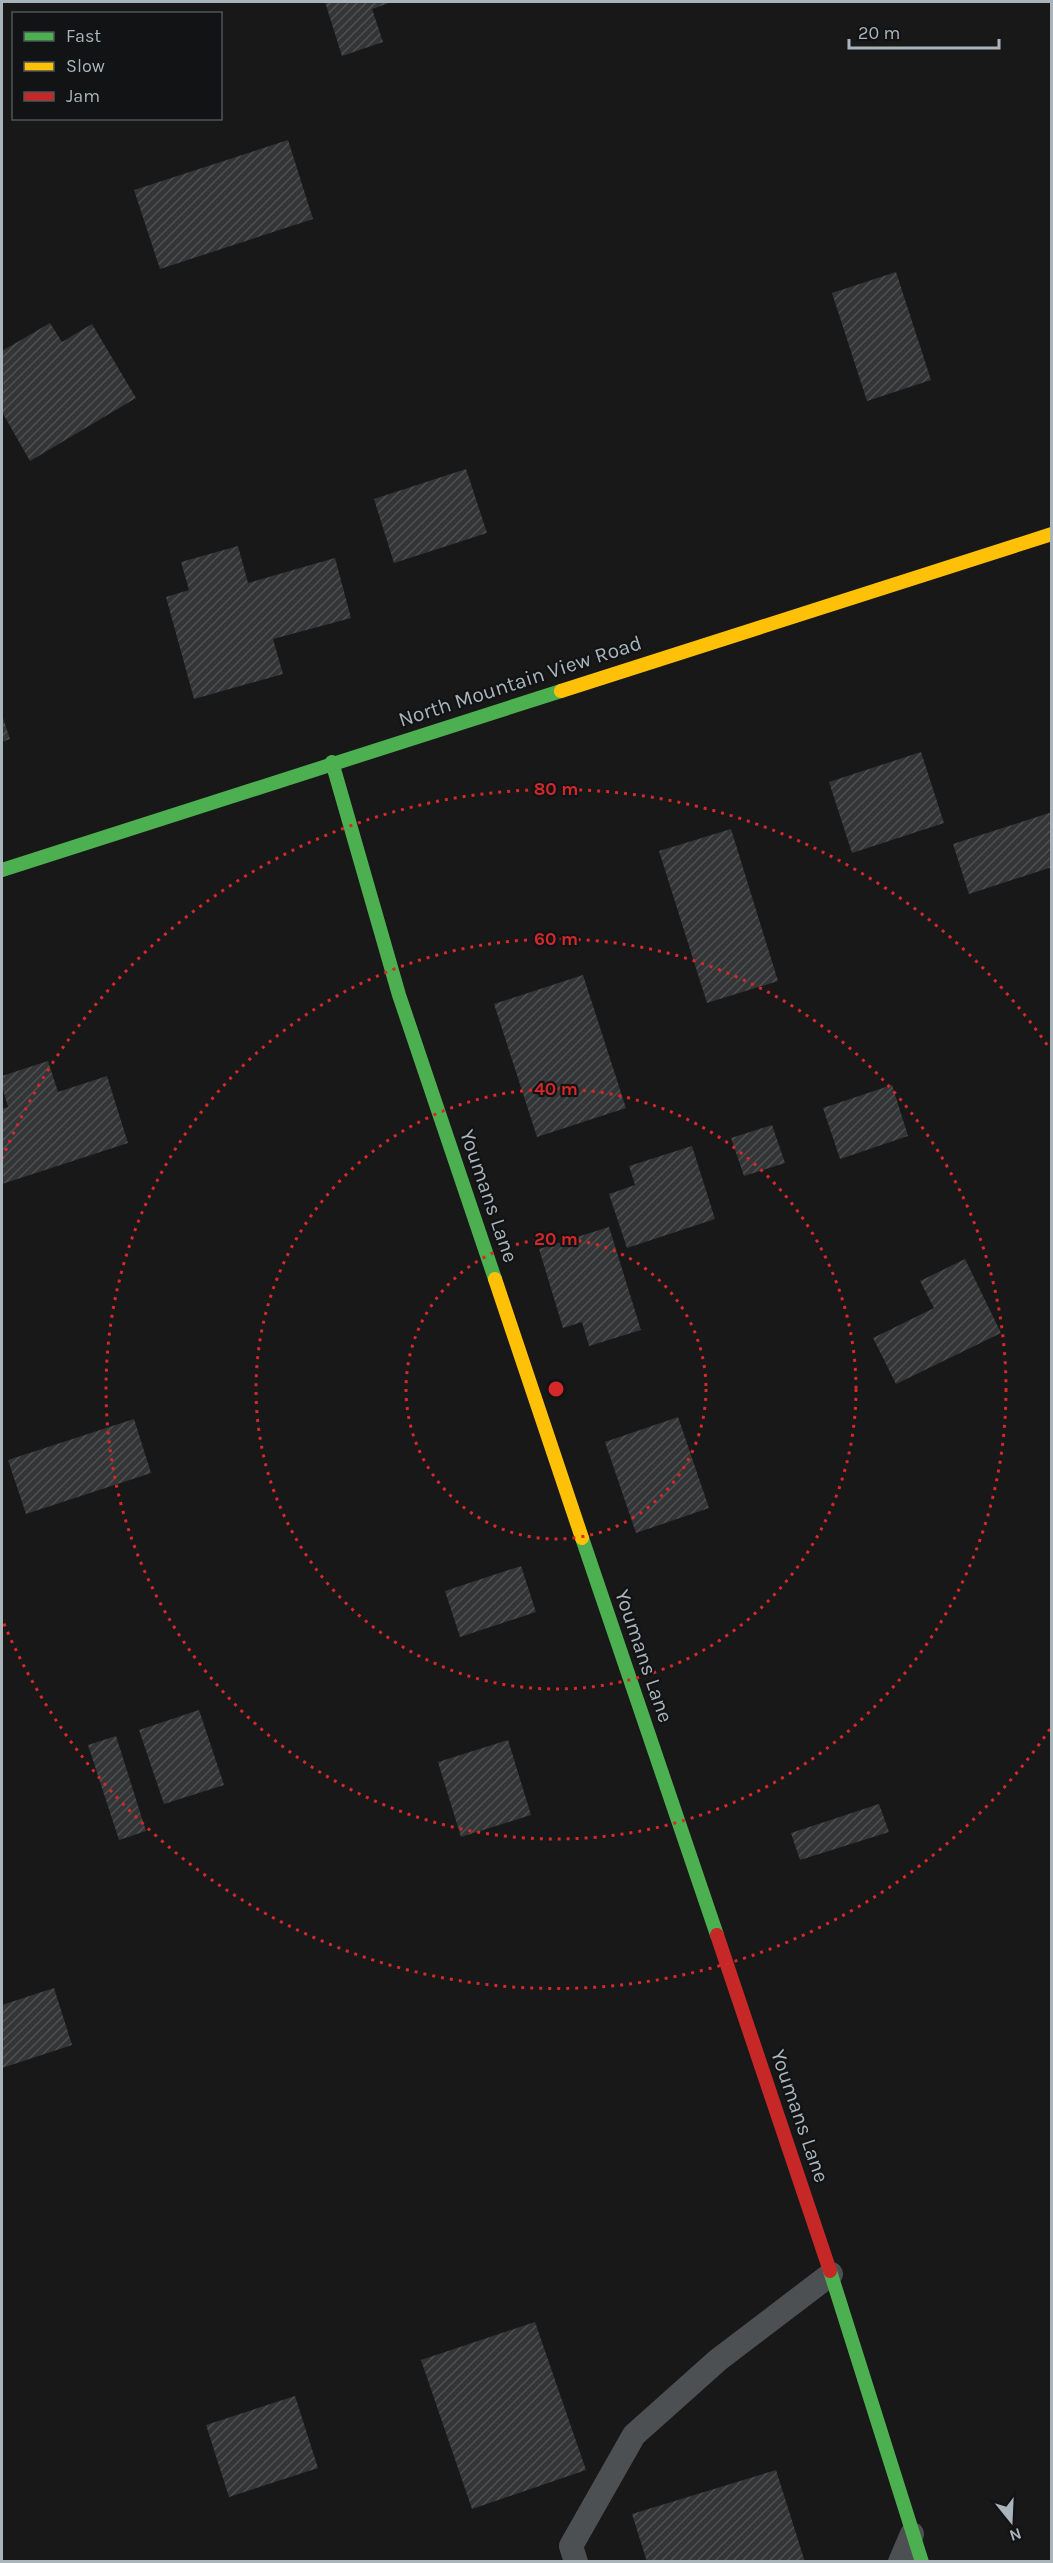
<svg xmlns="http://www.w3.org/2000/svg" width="1053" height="2563" viewBox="0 0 1053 2563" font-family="Karla,sans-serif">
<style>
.building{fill:url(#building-hatch)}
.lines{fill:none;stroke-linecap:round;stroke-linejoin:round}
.lane{stroke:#4c5052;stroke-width:24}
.fast{stroke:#4caf50;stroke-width:14}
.slow{stroke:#ffc107;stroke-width:14}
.jam{stroke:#c62828;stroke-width:14}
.ring{fill:none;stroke:#d62828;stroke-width:3;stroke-dasharray:3 6}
.labels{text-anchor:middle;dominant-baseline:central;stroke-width:4.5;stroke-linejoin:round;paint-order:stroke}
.street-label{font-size:21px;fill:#a9b5bb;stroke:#121315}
.centre{fill:#d62828;stroke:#121315;stroke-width:3}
.ring-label{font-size:18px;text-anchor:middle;font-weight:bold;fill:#d62828;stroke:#121315;stroke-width:4.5;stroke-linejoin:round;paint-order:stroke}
</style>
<defs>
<pattern id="building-hatch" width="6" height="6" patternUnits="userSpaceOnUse" patternTransform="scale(1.5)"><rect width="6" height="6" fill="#343537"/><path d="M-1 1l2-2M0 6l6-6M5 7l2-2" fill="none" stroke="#4f5052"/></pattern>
</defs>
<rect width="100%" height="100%" fill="#181819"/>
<g class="building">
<polygon points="325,2 392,2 372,9 383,42 342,56"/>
<polygon points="288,140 313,219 160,269 134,190"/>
<polygon points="896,272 931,380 867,401 832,293"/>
<polygon points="50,323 62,342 92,324 136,398 30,461 2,412 2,351"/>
<polygon points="466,469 487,533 394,563 374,499"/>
<polygon points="238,546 248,583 335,558 351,618 273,639 283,674 194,699 166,597 189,590 181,562"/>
<polygon points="2,715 10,739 2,742"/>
<polygon points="921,752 944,823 852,853 829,782"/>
<polygon points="1052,812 1052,867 969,894 953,844"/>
<polygon points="731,829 778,981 707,1003 659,851"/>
<polygon points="583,975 626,1108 537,1137 494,1004"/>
<polygon points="48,1061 58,1092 107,1076 128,1143 2,1184 2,1109 8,1107 2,1086 2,1076"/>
<polygon points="892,1085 908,1136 840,1159 823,1108"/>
<polygon points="772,1125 785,1163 744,1176 731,1138"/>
<polygon points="692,1146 715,1219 627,1248 609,1194 635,1185 629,1166"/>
<polygon points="609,1227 641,1330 589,1346 582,1322 563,1328 539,1249"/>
<polygon points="965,1259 1001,1333 896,1384 873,1338 934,1308 920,1281"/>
<polygon points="678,1417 709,1508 636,1533 605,1442"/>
<polygon points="134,1419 151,1473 26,1514 8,1460"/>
<polygon points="521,1566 536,1612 460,1637 445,1591"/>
<polygon points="199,1710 224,1785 164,1804 139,1730"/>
<polygon points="116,1736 146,1831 119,1840 88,1745"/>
<polygon points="508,1740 531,1815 461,1837 438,1762"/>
<polygon points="879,1804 889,1832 800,1860 791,1833"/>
<polygon points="54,1988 72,2045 2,2068 2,2005"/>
<polygon points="535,2322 586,2470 472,2509 421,2360"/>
<polygon points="295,2396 318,2468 229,2497 206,2425"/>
<polygon points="776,2470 805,2562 647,2562 632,2514"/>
</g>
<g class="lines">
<g class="lane">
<polyline points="576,2562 571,2546 634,2435 718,2360 831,2274"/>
<polyline points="900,2562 912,2534"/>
</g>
<g class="fast">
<polyline points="332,762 399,995 495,1279"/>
<polyline points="2,870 561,691"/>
<polyline points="582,1538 717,1935"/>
<polyline points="830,2271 922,2562"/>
</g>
<g class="slow">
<polyline points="561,691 1052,534"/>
<polyline points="495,1279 582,1538"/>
</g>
<polyline class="jam" points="717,1935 830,2271"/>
</g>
<g class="ring">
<circle cx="556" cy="1389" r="150"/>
<circle cx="556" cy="1389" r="300"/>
<circle cx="556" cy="1389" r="450"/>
<path d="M1050 1729A600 600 0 0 1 2 1619M2 1159A600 600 0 0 1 1050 1049"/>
</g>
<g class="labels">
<g class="street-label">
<text transform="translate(520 681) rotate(-18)">North Mountain View Road</text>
<text transform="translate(489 1196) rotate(71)">Youmans Lane</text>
<text transform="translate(644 1656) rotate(71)">Youmans Lane</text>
<text transform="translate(800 2116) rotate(71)">Youmans Lane</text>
</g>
</g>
<circle cx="556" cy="1389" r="9" class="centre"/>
<g class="ring-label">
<text x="556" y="795">80 m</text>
<text x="556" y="945">60 m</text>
<text x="556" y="1095">40 m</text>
<text x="556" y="1245">20 m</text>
</g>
<rect width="1053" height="2563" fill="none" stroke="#a9b5bb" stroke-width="6"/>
<rect x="12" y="12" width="210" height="108" fill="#121315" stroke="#4e5457" stroke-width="1.5"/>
<rect x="24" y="32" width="30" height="9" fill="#4caf50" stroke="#4e5457" stroke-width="1.5"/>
<text x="66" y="42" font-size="18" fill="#a9b5bb">Fast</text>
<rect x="24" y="62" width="30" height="9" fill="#ffc107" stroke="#4e5457" stroke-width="1.5"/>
<text x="66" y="72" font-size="18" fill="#a9b5bb">Slow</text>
<rect x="24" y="92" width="30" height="9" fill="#c62828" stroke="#4e5457" stroke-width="1.5"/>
<text x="66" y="102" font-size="18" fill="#a9b5bb">Jam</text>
<g transform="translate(1011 2521) rotate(162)" stroke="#121315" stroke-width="4.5" paint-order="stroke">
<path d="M0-4.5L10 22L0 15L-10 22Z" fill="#a9b5bb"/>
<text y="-9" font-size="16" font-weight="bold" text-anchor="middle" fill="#a9b5bb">N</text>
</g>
<path d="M849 39v9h150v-9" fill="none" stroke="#a9b5bb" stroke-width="3"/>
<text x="858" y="39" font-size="18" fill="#a9b5bb" stroke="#121315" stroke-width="4.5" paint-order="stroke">20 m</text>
</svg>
